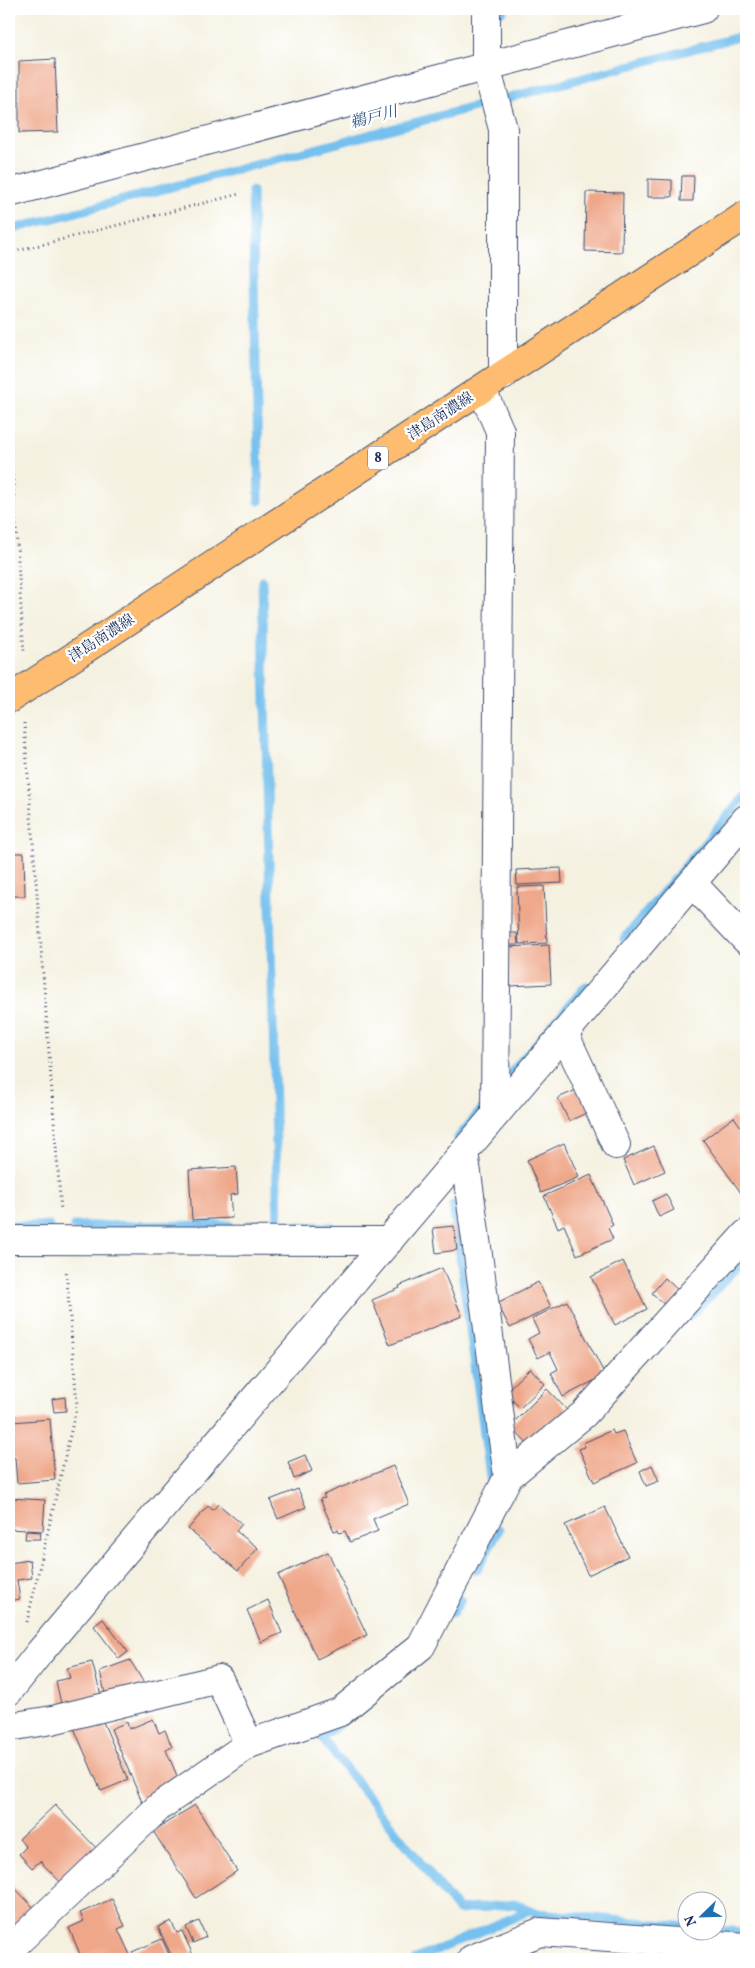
<svg xmlns="http://www.w3.org/2000/svg" width="755" height="1968" viewBox="0 0 755 1968" font-family="Vollkorn,'Noto Serif JP',serif">
<style>
.lines{fill:none;stroke-linecap:round;stroke-linejoin:round}
.stream{stroke:#74c0ee;stroke-width:9}
.building{fill:#efa78a}
.minor-casing{stroke:#3c4c72;stroke-width:30}
.major-casing{stroke:#3c4c72;stroke-width:30}
.path{stroke:#3c4c72;stroke-width:3;stroke-dasharray:1 4;stroke-linecap:butt}
.minor{stroke:#fff;stroke-width:28}
.major{stroke:#fdbc70;stroke-width:28}
.labels{text-anchor:middle;dominant-baseline:central;stroke-width:4.5;stroke-linejoin:round;paint-order:stroke}
.shield{fill:#fff;stroke:#5f6d8e;stroke-width:1}
.shield-label{font-size:14px;font-weight:bold;fill:#1b2f5e}
.street-label{font-size:15px;fill:#1b2f5e;stroke:#fff}
.water-label{font-size:16px;font-style:italic;fill:#365a89;stroke:#fff}
</style>
<rect width="100%" height="100%" fill="#fff"/>
<filter id="ink" filterUnits="userSpaceOnUse"><feTurbulence type="fractalNoise" baseFrequency=".02" numOctaves="2"/><feDisplacementMap in="SourceGraphic" scale="10" xChannelSelector="R" yChannelSelector="G"/><feConvolveMatrix kernelMatrix="1 2 1 2 8 2 1 2 1" color-interpolation-filters="sRGB"/></filter>
<filter id="wash" filterUnits="userSpaceOnUse"><feTurbulence type="fractalNoise" baseFrequency=".0096" numOctaves="4" result="noise"/><feDisplacementMap in="SourceGraphic" scale="20" xChannelSelector="R" yChannelSelector="G"/><feGaussianBlur stdDeviation="1.12" result="paint"/><feColorMatrix in="noise" values="0 0 0 0 0 0 0 0 0 0 0 0 0 0 0 0 0 1.4 0 .05"/><feComposite in="paint" operator="in"/></filter>
<g filter="url(#wash)">
<rect width="100%" height="100%" fill="#f5f1e1"/>
<g class="lines">
<g class="stream">
<polyline points="503,11 503,9"/>
<polyline points="252,191 259,501"/>
<polyline points="9,230 746,35"/>
<polyline points="262,580 278,1226"/>
<polyline points="624,939 746,794"/>
<polyline points="509,1075 586,986"/>
<polyline points="458,1138 483,1108"/>
<polyline points="453,1205 492,1491"/>
<polyline points="250,1225 332,1227"/>
<polyline points="9,1226 49,1226"/>
<polyline points="74,1226 229,1225"/>
<polyline points="689,1317 746,1258"/>
<polyline points="477,1570 499,1529"/>
<polyline points="452,1614 461,1600"/>
<polyline points="341,1723 321,1737 458,1910 515,1904 538,1913 688,1927"/>
<polyline points="718,1930 746,1932"/>
<polyline points="416,1959 531,1910"/>
</g>
</g>
<g id="blocks">
<g class="building">
<polygon points="55,59 58,132 19,133 19,61"/>
<polygon points="682,176 694,176 693,201 681,201"/>
<polygon points="648,179 672,180 672,197 648,197"/>
<polygon points="586,192 623,193 622,252 585,251"/>
<polygon points="9,853 24,853 25,896 9,896"/>
<polygon points="561,868 562,883 517,885 516,870"/>
<polygon points="544,886 547,943 519,944 517,887"/>
<polygon points="510,933 517,933 518,945 510,945"/>
<polygon points="549,945 551,984 510,986 508,947"/>
<polygon points="581,1088 591,1111 569,1121 558,1098"/>
<polygon points="734,1117 746,1134 746,1195 744,1197 703,1140"/>
<polygon points="564,1143 579,1177 541,1193 527,1160"/>
<polygon points="654,1146 665,1171 634,1185 623,1160"/>
<polygon points="236,1167 238,1194 230,1195 232,1218 192,1220 189,1170"/>
<polygon points="591,1175 613,1225 608,1228 613,1239 577,1255 564,1225 558,1228 544,1196"/>
<polygon points="666,1194 674,1210 659,1217 652,1201"/>
<polygon points="454,1226 457,1250 436,1253 433,1228"/>
<polygon points="623,1261 647,1309 615,1325 591,1277"/>
<polygon points="442,1268 462,1316 390,1345 372,1300 400,1288 399,1286"/>
<polygon points="665,1278 681,1293 668,1308 652,1293"/>
<polygon points="538,1282 551,1307 510,1328 497,1303"/>
<polygon points="567,1301 605,1375 563,1397 551,1373 558,1369 550,1352 538,1358 528,1339 539,1333 532,1319"/>
<polygon points="530,1368 545,1384 520,1408 505,1392"/>
<polygon points="547,1389 570,1413 532,1449 510,1426"/>
<polygon points="65,1397 66,1411 54,1412 52,1399"/>
<polygon points="50,1419 55,1480 17,1483 15,1458 10,1458 9,1438 14,1438 12,1422"/>
<polygon points="612,1430 614,1434 623,1431 637,1463 594,1482 579,1449 585,1447 583,1443"/>
<polygon points="305,1455 312,1471 294,1479 288,1462"/>
<polygon points="652,1465 659,1481 646,1486 640,1471"/>
<polygon points="393,1466 409,1504 373,1519 378,1531 350,1542 345,1531 339,1533 338,1530 334,1531 320,1499 325,1498 323,1495"/>
<polygon points="298,1489 306,1507 278,1519 270,1500"/>
<polygon points="9,1498 45,1500 43,1531 9,1529"/>
<polygon points="218,1504 242,1524 236,1531 258,1548 238,1571 188,1529 208,1506 213,1510"/>
<polygon points="605,1507 628,1556 588,1575 565,1525"/>
<polygon points="26,1531 41,1532 40,1539 25,1539"/>
<polygon points="328,1552 367,1635 317,1659 278,1575"/>
<polygon points="30,1560 32,1578 17,1580 20,1599 9,1601 9,1563"/>
<polygon points="268,1600 282,1633 261,1642 247,1610"/>
<polygon points="103,1619 128,1652 119,1659 94,1626"/>
<polygon points="130,1660 147,1688 106,1698 100,1671"/>
<polygon points="92,1662 102,1699 62,1708 56,1681 70,1678 67,1668"/>
<polygon points="101,1717 128,1780 101,1791 74,1728"/>
<polygon points="153,1719 159,1733 165,1730 172,1747 166,1750 181,1785 142,1802 111,1729 127,1722 129,1729"/>
<polygon points="55,1805 100,1852 64,1886 40,1861 32,1868 19,1854 26,1847 19,1839"/>
<polygon points="195,1805 237,1871 196,1898 153,1831"/>
<polygon points="9,1882 37,1911 16,1932 9,1924"/>
<polygon points="112,1899 125,1926 118,1929 131,1957 126,1959 82,1959 69,1928 84,1921 80,1913"/>
<polygon points="171,1921 177,1933 182,1931 193,1955 183,1959 173,1959 158,1927"/>
<polygon points="199,1921 206,1937 193,1943 186,1927"/>
<polygon points="162,1939 171,1959 135,1959 132,1952"/>
</g>
</g>
</g>
<g filter="url(#ink)">
<use href="#blocks" fill-opacity="0" stroke="#3c4c72" stroke-width="1"/>
<g class="lines">
<defs>
<g id="minor">
<polyline points="486,9 486,67 503,129 503,376"/>
<polyline points="9,193 703,9"/>
<polyline points="482,390 500,431 495,1113"/>
<polyline points="693,884 746,940"/>
<polyline points="564,1033 616,1145"/>
<polyline points="9,1240 389,1241"/>
<polyline points="508,1477 584,1414 746,1234"/>
<polyline points="9,1691 40,1652 746,819"/>
<polyline points="9,1727 52,1720 219,1679 249,1744"/>
<polyline points="9,1950 159,1807 249,1744 340,1712 421,1646 508,1477 464,1151"/>
<polyline points="472,1959 540,1932 746,1947"/>
</g>
<polyline id="major" points="9,699 746,215"/>
</defs>
<use href="#minor" class="minor-casing"/>
<use href="#major" class="major-casing"/>
<g class="path">
<polyline points="9,253 239,194"/>
<polyline points="9,420 24,654"/>
<polyline points="24,723 61,1211"/>
<polyline points="27,1622 77,1405 66,1269"/>
</g>
<use href="#minor" class="minor"/>
<use href="#major" class="major"/>
</g>
</g>
<g class="labels">
<rect class="shield" x="368" y="446.5" width="20" height="23" rx="4"/>
<g class="shield-label">
<text x="378" y="458">8</text>
</g>
<g class="street-label">
<text transform="translate(441 417) rotate(-33)">津島南濃線</text>
<text transform="translate(102 639) rotate(-33)">津島南濃線</text>
</g>
<g class="water-label">
<text transform="translate(374 118) rotate(-15)">鵜戸川</text>
</g>
</g>
<rect width="755" height="1968" fill="none" stroke="#fff" stroke-width="30"/>
<g transform="translate(702 1916) rotate(247)"><circle r="24" fill="#ffffff" stroke="#a4acbf"/>
<path d="M0-4L9 19L0 12L-9 19Z" fill="#1f6fb2"/>
<text y="-8" font-size="14" font-weight="bold" text-anchor="middle" fill="#1b2f5e">N</text>
</g>
</svg>
